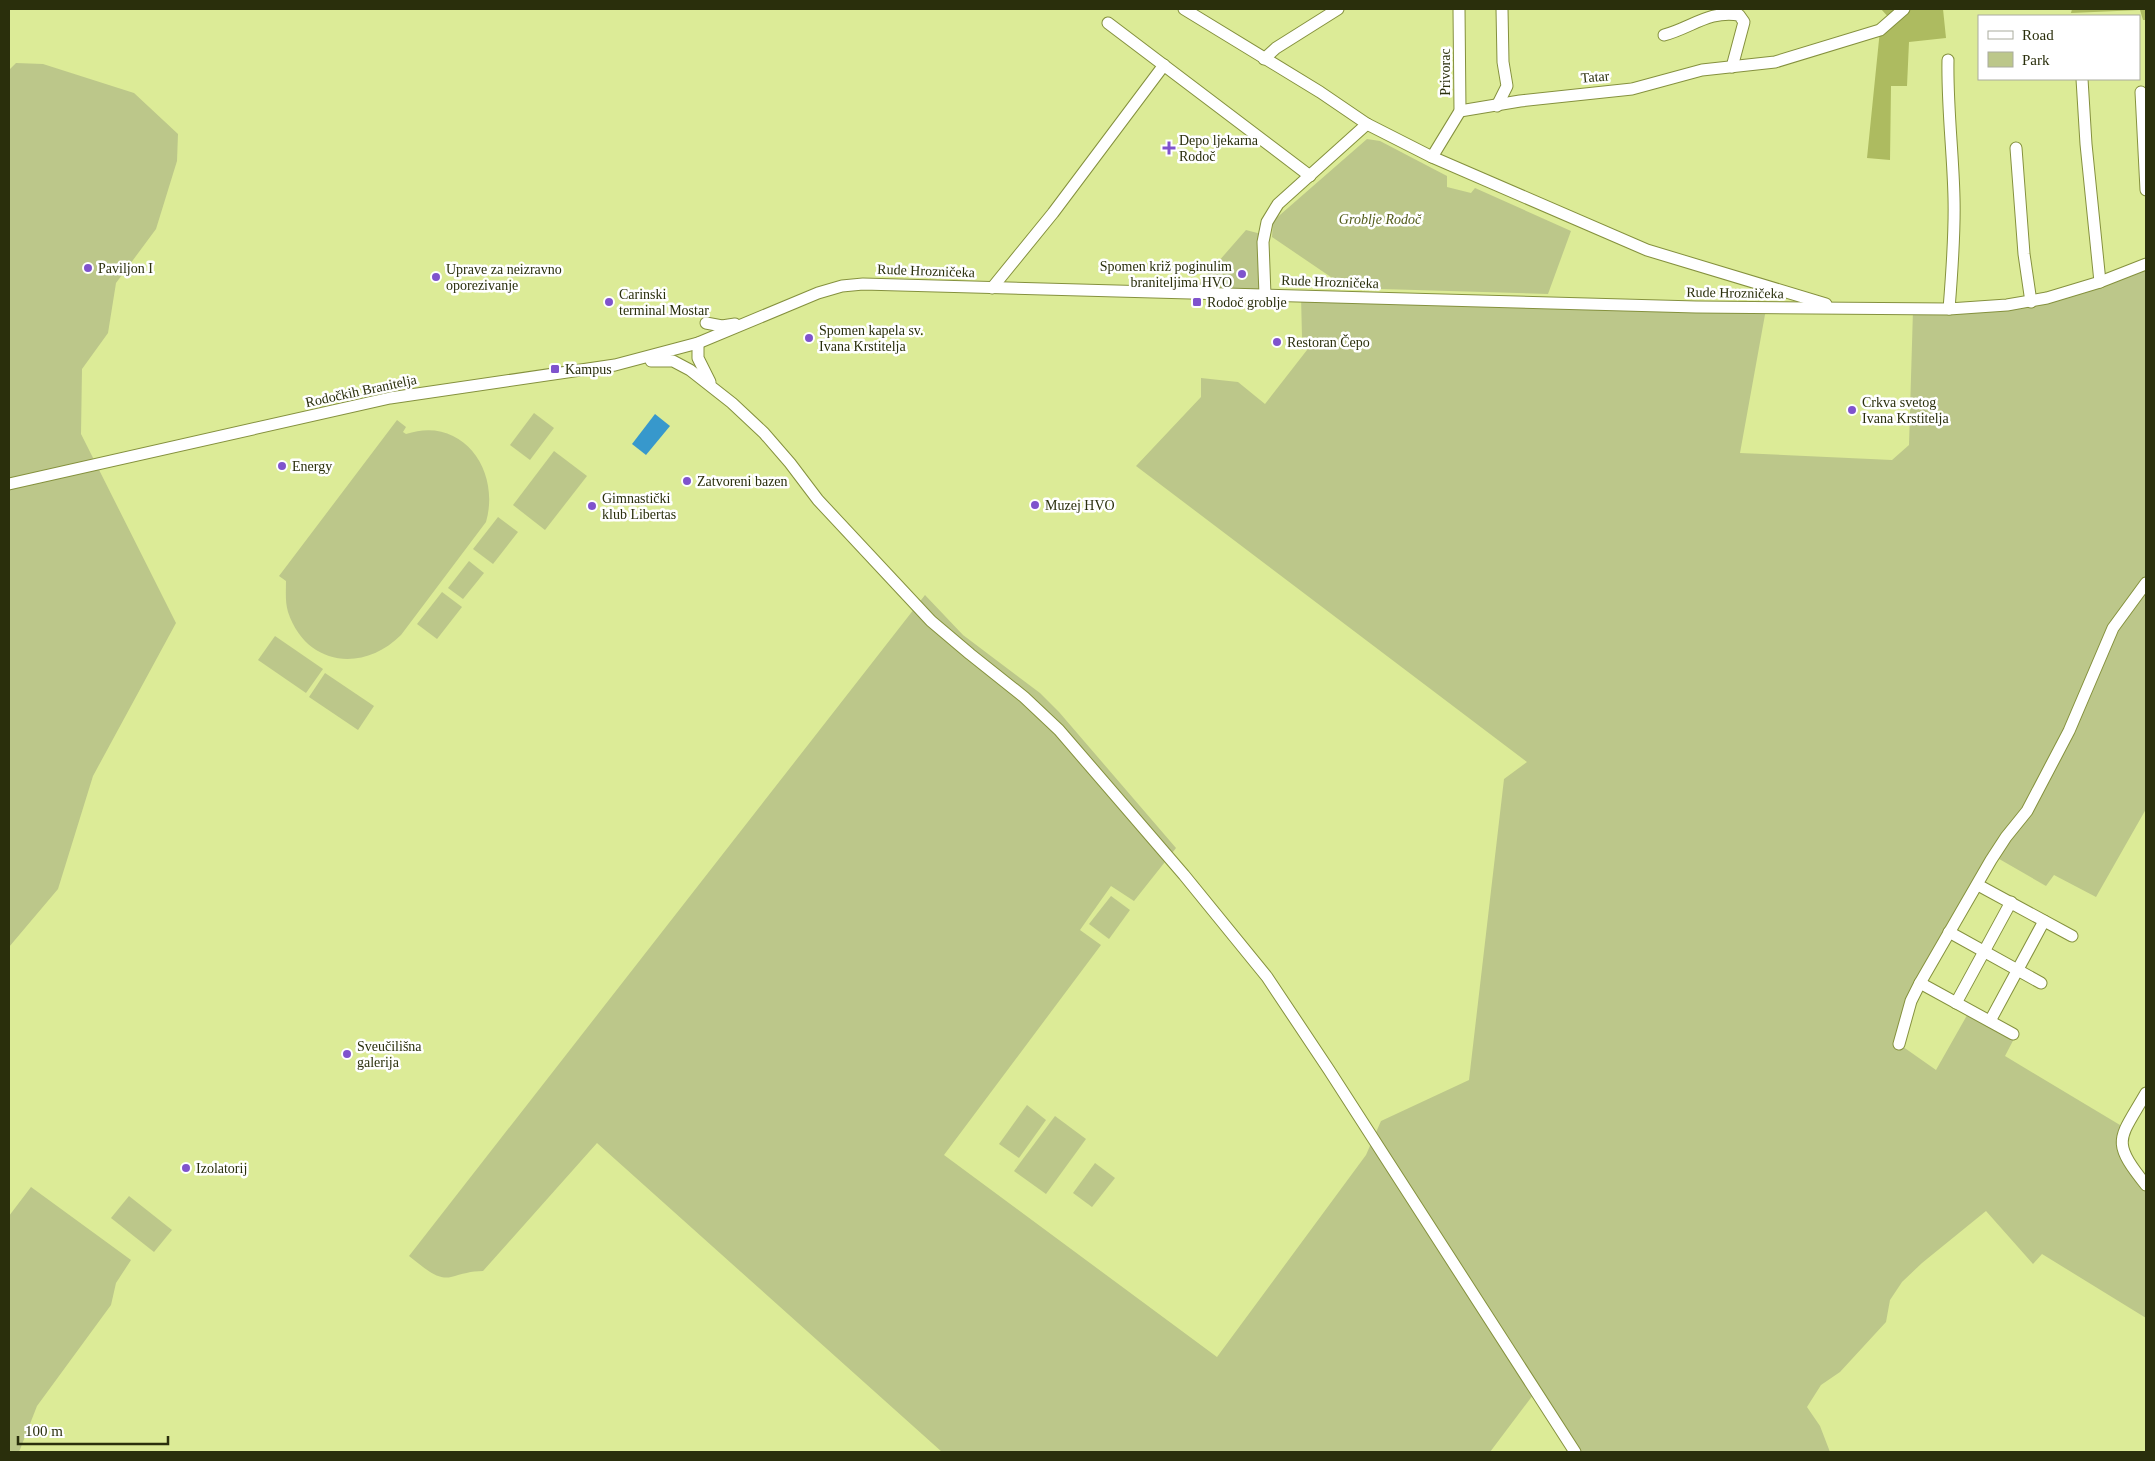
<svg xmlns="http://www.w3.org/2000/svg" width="2155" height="1461" viewBox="0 0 2155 1461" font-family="Georgia,serif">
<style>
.green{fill:#bcc78a}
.forest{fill:#adbb60}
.water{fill:#3798cc}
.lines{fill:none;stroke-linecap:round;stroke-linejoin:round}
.minor-casing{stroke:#85913e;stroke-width:13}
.minor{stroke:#fff;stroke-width:11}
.poi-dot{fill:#7f53cd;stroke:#fff;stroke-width:2}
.labels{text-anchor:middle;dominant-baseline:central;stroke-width:5;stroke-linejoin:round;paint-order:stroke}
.street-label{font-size:14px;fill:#2a2f0c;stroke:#fff}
.poi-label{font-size:14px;fill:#2a2f0c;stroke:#fff;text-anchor:start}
.park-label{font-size:14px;font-style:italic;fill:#525b19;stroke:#fff}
</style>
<rect width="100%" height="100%" fill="#dceb97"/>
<g class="green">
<polygon points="16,63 43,64 134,93 178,134 177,161 156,229 116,283 108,333 82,369 81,434 176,623 93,776 58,889 9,947 9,70"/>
<polygon points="1367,139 1380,141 1447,176 1447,187 1471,193 1475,188 1571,231 1548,294 1347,288 1272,237 1273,221"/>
<polygon points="1246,230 1265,235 1265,295 1200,293 1197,286"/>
<path d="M 2146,265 L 2146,809 L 2096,897 L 2054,875 L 2046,886 L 1994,856 L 1920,983 L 1899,1044 L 1936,1070 L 1970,1010 L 2016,1035 L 2005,1056 L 2120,1125 L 2123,1150 L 2146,1185 L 2146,1318 L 2042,1254 L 2033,1264 L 1986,1211 L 1922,1263 L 1902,1282 L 1890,1300 L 1886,1322 L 1840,1372 L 1821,1385 L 1807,1407 L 1820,1426 L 1830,1452 L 1575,1452 L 1536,1391 L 1490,1452 L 942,1452 L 597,1143 L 483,1271 C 471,1271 462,1274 451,1277 C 436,1281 420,1264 409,1256 L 925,595 L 963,635 L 1040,693 L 1059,712 L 1176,848 L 1134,901 L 1111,886 L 1080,930 L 1101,945 L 944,1155 L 1217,1357 L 1366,1155 L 1381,1121 L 1469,1080 L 1504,779 L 1527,762 L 1136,466 L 1201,397 L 1201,378 L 1238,382 L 1265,404 L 1314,341 L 1302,337 L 1301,296 L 1766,309 L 1740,453 L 1892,460 L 1909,445 L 1913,310 L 2007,307 Z"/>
<polygon points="534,413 554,428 530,460 510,445"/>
<path d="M 397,420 L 406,427 L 403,432 L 406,434 C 462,415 501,470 486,522 L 401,635 C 363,673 306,666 288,612 C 285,602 286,591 286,581 L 279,576 Z"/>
<polygon points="554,451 587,476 545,530 513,505"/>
<polygon points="498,517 518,532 493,564 473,549"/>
<polygon points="469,561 484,573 463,599 448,588"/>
<polygon points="442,592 462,607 437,639 417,624"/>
<polygon points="275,636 323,669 306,693 258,660"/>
<polygon points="325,673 374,706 358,730 309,697"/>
<polygon points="1111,896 1130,910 1109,939 1089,924"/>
<polygon points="1027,1105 1046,1120 1019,1158 999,1144"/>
<polygon points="1055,1116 1086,1139 1046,1194 1014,1171"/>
<polygon points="1095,1163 1115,1178 1092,1207 1073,1193"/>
<polygon points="31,1187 131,1260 116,1283 111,1305 37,1406 19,1452 9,1452 9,1216"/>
<polygon points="129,1196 172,1230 154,1252 111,1218"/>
</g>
<g class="forest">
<polygon points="1881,9 1943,9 1946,38 1909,42 1907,86 1891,86 1890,160 1867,158 1880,30 1891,20"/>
<polygon points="2072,9 2146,9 2146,20 2143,20 2140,10 2071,13"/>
</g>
<polygon class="water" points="655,414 670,426 646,455 632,444"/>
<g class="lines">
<defs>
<g id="minor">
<polyline points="1184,9 1320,92 1367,124 1432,157 1647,250 1826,304"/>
<polyline points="1108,23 1310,176"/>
<path d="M 1664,35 C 1691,28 1709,10 1739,15 L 1744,22 L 1732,67"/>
<polyline points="1264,59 1276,48 1338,9"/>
<path d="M 1948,60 C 1947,106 1953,152 1954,198 C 1955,235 1952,272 1949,309"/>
<polyline points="2082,79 2086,144 2100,282"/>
<polyline points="2141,92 2146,190"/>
<polyline points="1497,106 1507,86 1503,62 1502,9"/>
<polyline points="1460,111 1520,101 1632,89 1702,70 1775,62 1880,30 1904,9"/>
<polyline points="2016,148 2024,254 2031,302"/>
<polyline points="1432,157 1460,111 1459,9"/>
<polyline points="992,288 1053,213 1164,65"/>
<polyline points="1265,295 1263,242 1267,222 1278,204 1367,124"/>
<polyline points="706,323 722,326 735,324"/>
<polyline points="698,343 698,358 710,382"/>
<polyline points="651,361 673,361 690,370 732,403 764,433 790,463 818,500 931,621 970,654 1024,697 1059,730 1184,875 1267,977 1329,1070 1575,1452"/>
<polyline points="9,484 390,398 615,365 698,343 818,293 842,286 863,284 1696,307 1949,309 2007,305 2047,298 2100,282 2146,264"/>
<polyline points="1978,885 2072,936"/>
<polyline points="1949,932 2041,983"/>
<polyline points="1920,983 2013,1034"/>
<polyline points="1956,1003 2011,902"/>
<polyline points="1990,1021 2044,921"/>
<polyline points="1899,1044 1911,1001 1920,983 1991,860 2006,837 2027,811 2069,731 2113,628 2146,583"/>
<path d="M 2146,1093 C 2119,1140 2110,1140 2146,1185"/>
</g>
</defs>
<use href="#minor" class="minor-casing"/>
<use href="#minor" class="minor"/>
</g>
<g class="poi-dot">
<path d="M1166.5 140.5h5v5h5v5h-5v5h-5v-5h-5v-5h5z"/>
<circle cx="88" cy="268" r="5"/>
<circle cx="1242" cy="274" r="5"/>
<circle cx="436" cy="277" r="5"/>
<circle cx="609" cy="302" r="5"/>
<rect x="1192" y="297" width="10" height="10" rx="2.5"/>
<circle cx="809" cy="338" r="5"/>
<circle cx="1277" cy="342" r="5"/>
<rect x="550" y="364" width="10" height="10" rx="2.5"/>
<circle cx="1852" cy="410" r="5"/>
<circle cx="282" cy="466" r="5"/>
<circle cx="687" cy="481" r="5"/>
<circle cx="1035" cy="505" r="5"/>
<circle cx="592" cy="506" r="5"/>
<circle cx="347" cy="1054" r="5"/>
<circle cx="186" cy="1168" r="5"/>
</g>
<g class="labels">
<g class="street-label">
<text transform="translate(1445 72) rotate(-90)">Privorac</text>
<text transform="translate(1595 77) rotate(-5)">Tatar</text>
<text transform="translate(926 271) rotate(2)">Rude Hrozničeka</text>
<text transform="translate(1330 282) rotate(2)">Rude Hrozničeka</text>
<text transform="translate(1735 293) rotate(1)">Rude Hrozničeka</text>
<text transform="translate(361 391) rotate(-12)">Rodočkih Branitelja</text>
</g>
<g class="poi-label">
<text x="1179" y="140">Depo ljekarna<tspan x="1179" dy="16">Rodoč</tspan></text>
<text x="1232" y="266" text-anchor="end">Spomen križ poginulim<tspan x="1232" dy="16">braniteljima HVO</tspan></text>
<text x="98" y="268">Paviljon I</text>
<text x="446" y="269">Uprave za neizravno<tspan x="446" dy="16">oporezivanje</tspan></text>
<text x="619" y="294">Carinski<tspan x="619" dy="16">terminal Mostar</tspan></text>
<text x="1207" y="302">Rodoč groblje</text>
<text x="819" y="330">Spomen kapela sv.<tspan x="819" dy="16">Ivana Krstitelja</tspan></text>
<text x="1287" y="342">Restoran Čepo</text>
<text x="565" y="369">Kampus</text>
<text x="1862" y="402">Crkva svetog<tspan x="1862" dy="16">Ivana Krstitelja</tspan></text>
<text x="292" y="466">Energy</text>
<text x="697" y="481">Zatvoreni bazen</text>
<text x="602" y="498">Gimnastički<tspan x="602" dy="16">klub Libertas</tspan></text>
<text x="1045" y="505">Muzej HVO</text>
<text x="357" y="1046">Sveučilišna<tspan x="357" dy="16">galerija</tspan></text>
<text x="196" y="1168">Izolatorij</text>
</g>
<g class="park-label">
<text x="1380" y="219">Groblje Rodoč</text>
</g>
</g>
<rect width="2155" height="1461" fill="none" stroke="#2a2f0c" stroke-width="20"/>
<rect x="1978" y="15" width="162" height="65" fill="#ffffff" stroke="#aaac9e"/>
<rect x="1988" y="31" width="25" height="8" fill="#ffffff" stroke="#aaac9e"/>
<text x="2022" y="40" font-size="15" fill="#2a2f0c">Road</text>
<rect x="1988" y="52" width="25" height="15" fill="#bcc78a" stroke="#aaac9e"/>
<text x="2022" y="65" font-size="15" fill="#2a2f0c">Park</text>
<path d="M18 1436v8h150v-8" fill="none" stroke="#2a2f0c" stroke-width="2.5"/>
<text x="25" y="1436" font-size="15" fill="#2a2f0c" stroke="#ffffff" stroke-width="4" paint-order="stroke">100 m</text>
</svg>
